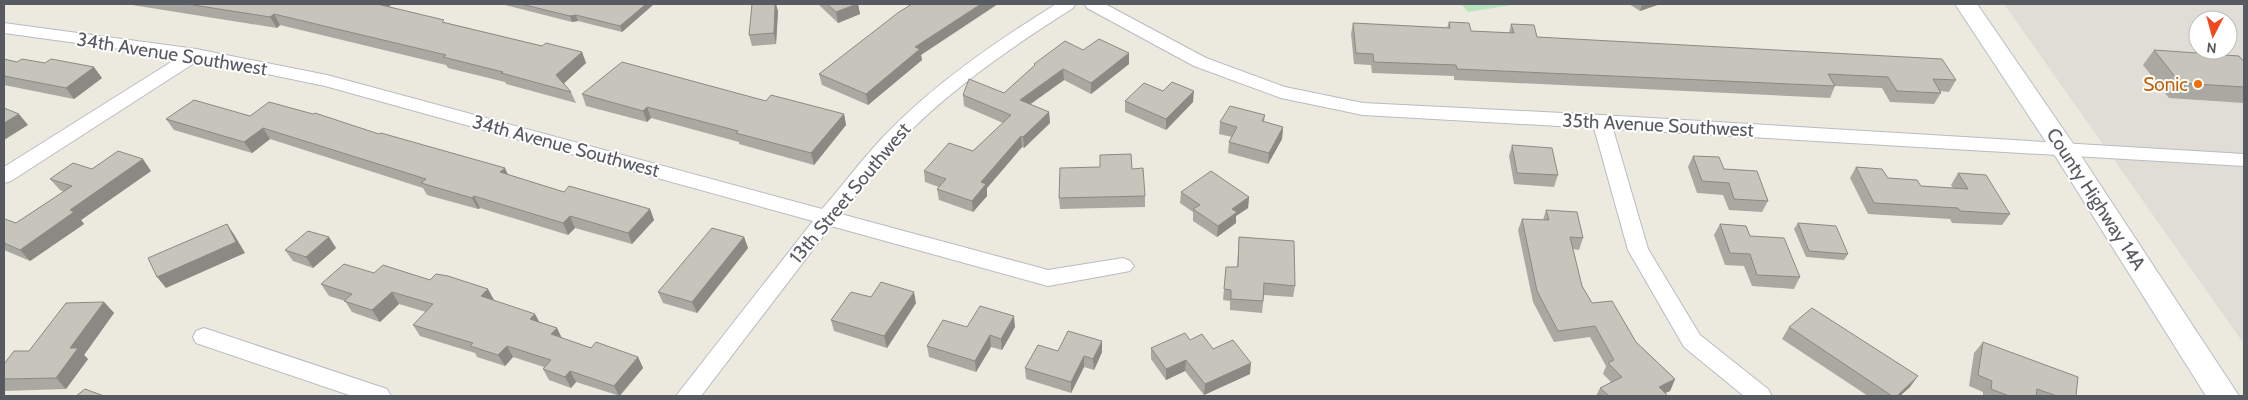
<svg xmlns="http://www.w3.org/2000/svg" width="2248" height="400" viewBox="0 0 2248 400" font-family="Cabin,sans-serif">
<style>
.industrial{fill:#dfddd6;fill-rule:evenodd}
.green{fill:#b8e5be}
.lines{fill:none;stroke-linecap:round;stroke-linejoin:round}
.street-casing{stroke:#b9bbc1;stroke-width:2}
.secondary-casing{stroke:#b9bcc4;stroke-width:2}
.street{fill:#fff;fill-rule:evenodd}
.secondary{fill:#fff;fill-rule:evenodd}
.wall{fill:#aaa9a1}
.shaded-wall{fill:#8b8983}
.building{fill:#c6c4bb;stroke:#8b8983}
.food-dot{fill:#e8710a;stroke:#fff;stroke-width:2}
.labels{text-anchor:middle;dominant-baseline:central;stroke-width:4;stroke-linejoin:round;paint-order:stroke}
.street-label{font-size:19px;fill:#575a60;stroke:#fff}
.food-label{font-size:19px;fill:#c56008;stroke:#fff;text-anchor:end}
</style>
<rect width="100%" height="100%" fill="#eceade"/>
<path class="industrial" d="M 2004,4 L 2244,4 L 2244,344 ZM 2198,20 L 2228,20 L 2228,50 L 2198,50 Z"/>
<polygon class="green" points="1461,4 1518,4 1468,12"/>
<g class="lines">
<defs>
<g id="street">
<path d="M 1056,4 L 1075,4 L 1073,8 C 1012,47 945,92 896,146 C 877,168 859,191 841,214 L 1048,270 L 1123,258 L 1130,261 L 1134,266 L 1130,271 L 1048,286 L 831,226 L 701,396 L 676,396 L 813,221 L 325,86 L 199,60 L 11,181 L 4,183 L 4,167 L 179,57 L 4,33 L 4,23 L 196,49 L 327,75 L 822,209 C 843,185 862,159 884,136 C 934,84 995,42 1056,4 Z"/>
<polygon points="1085,4 1105,4 1206,58 1285,87 1363,103 1601,115 2244,154 2244,166 1613,129 1648,249 1700,335 1768,389 1772,396 1744,396 1684,347 1628,250 1594,128 1363,115 1281,98 1194,66 1087,8"/>
<polygon points="204,328 387,389 391,396 352,396 196,343 193,337 196,331"/>
</g>
<polygon id="secondary" points="1955,4 1977,4 2072,142 2239,396 2206,396 2054,154"/>
</defs>
<use href="#street" class="street-casing"/>
<use href="#secondary" class="secondary-casing"/>
<use href="#street" class="street"/>
<use href="#secondary" class="secondary"/>
</g>
<g class="wall">
<polygon points="126,4 392,4 389,7 446,23 542,46 582,52 586,63 564,83 571,92 576,103 506,84 505,82 448,68 446,65 280,25 277,28"/>
<polygon points="501,4 654,4 622,32 578,21 572,22"/>
<polygon points="818,4 858,4 860,14 838,23"/>
<polygon points="1629,4 1660,4 1640,11"/>
<polygon points="778,11 776,44 752,46 749,35"/>
<polygon points="1449,22 1471,31 1509,33 1511,24 1537,37 1956,80 1949,92 1940,91 1941,93 1934,104 1890,102 1882,88 1835,86 1830,98 1454,80 1454,76 1372,73 1371,65 1354,64 1351,34 1353,23 1447,28"/>
<polygon points="1083,50 1129,64 1091,94 1064,80 1030,104 1049,112 1050,123 1024,148 1022,147 987,188 987,196 973,212 939,200 937,189 939,187 925,182 924,171 973,151 1003,123 964,106 963,95 1004,93 1034,66 1034,64"/>
<polygon points="2154,50 2244,62 2244,103 2169,98 2143,65"/>
<polygon points="921,55 922,60 868,105 822,85 819,74"/>
<polygon points="4,59 17,62 45,63 102,78 74,99 4,85"/>
<polygon points="1163,91 1193,102 1166,130 1125,112 1125,101"/>
<polygon points="582,94 766,101 844,114 846,125 814,165 739,144 739,142 651,118 647,122 586,106"/>
<polygon points="1265,115 1264,122 1283,127 1282,139 1268,164 1228,153 1229,142 1232,137 1219,134 1220,122"/>
<polygon points="250,116 379,134 564,192 650,209 654,220 632,244 575,228 568,235 480,208 478,209 427,195 423,188 270,139 252,153 174,130 166,119"/>
<polygon points="1512,145 1558,175 1554,187 1514,184 1509,156"/>
<polygon points="1693,156 1724,169 1768,201 1762,212 1729,210 1723,195 1697,193 1688,167"/>
<polygon points="1856,167 1888,178 1921,186 1953,188 1951,185 1958,173 2010,214 2002,225 1952,223 1950,219 1868,214 1850,178"/>
<polygon points="92,169 151,171 81,220 84,224 30,261 4,250 4,220 16,223 64,192 60,190 50,179"/>
<polygon points="1132,169 1145,196 1145,207 1060,209 1059,198"/>
<polygon points="1181,192 1249,197 1248,208 1236,216 1236,223 1217,237 1193,221 1193,212 1180,203"/>
<polygon points="1546,210 1583,238 1579,250 1573,249 1582,286 1592,303 1636,342 1675,379 1670,391 1665,393 1668,396 1596,396 1600,388 1611,382 1603,374 1606,366 1590,337 1554,342 1533,302 1518,230 1522,219 1543,220"/>
<polygon points="1798,223 1848,254 1844,260 1806,257 1794,229"/>
<polygon points="1720,224 1750,236 1800,277 1794,289 1752,286 1744,266 1725,265 1714,235"/>
<polygon points="329,237 336,248 313,268 293,261 285,250"/>
<polygon points="744,237 748,248 697,313 663,303 658,292"/>
<polygon points="1239,237 1295,286 1293,297 1264,295 1262,313 1230,310 1230,301 1223,300 1226,267 1237,267"/>
<polygon points="374,273 494,300 494,301 539,322 557,328 562,338 591,348 638,357 643,368 620,396 576,382 571,388 549,380 543,369 544,367 513,357 505,366 477,357 475,353 420,336 413,325 426,312 399,304 380,322 352,312 345,301 329,296 321,284"/>
<polygon points="871,297 916,303 887,348 834,331 831,320"/>
<polygon points="104,302 114,313 84,355 88,359 66,389 4,391 4,364 29,351"/>
<polygon points="967,327 1015,327 1002,350 991,347 976,372 929,357 927,346"/>
<polygon points="1789,327 1910,387 1900,396 1868,396 1782,339"/>
<polygon points="1190,340 1213,349 1250,374 1204,395 1185,371 1166,380 1151,359 1151,348"/>
<polygon points="1983,342 2076,396 1983,396 1983,392 1969,386 1974,353"/>
<polygon points="1058,351 1102,352 1094,370 1084,367 1071,393 1026,379 1025,368"/>
</g>
<g class="shaded-wall">
<polygon points="374,4 392,4 380,14"/>
<polygon points="646,4 654,4 622,32 620,26"/>
<polygon points="775,4 776,4 778,11 776,44 774,33"/>
<polygon points="857,4 858,4 860,14 838,23 836,12"/>
<polygon points="981,4 998,4 921,55 922,60 868,105 866,94 915,47"/>
<polygon points="1642,4 1660,4 1640,11"/>
<polygon points="274,14 280,25 277,28 270,17"/>
<polygon points="576,15 578,21 572,22 570,16"/>
<polygon points="582,52 586,63 561,86 556,75"/>
<polygon points="1129,53 1129,64 1091,94 1091,83"/>
<polygon points="94,67 102,78 74,99 66,88"/>
<polygon points="1063,69 1064,80 1021,111 1020,100"/>
<polygon points="1194,91 1193,102 1166,130 1166,119"/>
<polygon points="647,107 651,118 647,122 643,111"/>
<polygon points="1049,112 1050,123 1024,148 1023,137"/>
<polygon points="19,114 28,125 4,140 4,123"/>
<polygon points="844,114 846,125 814,165 811,153"/>
<polygon points="1283,127 1282,139 1268,164 1269,153"/>
<polygon points="263,128 270,139 252,153 244,142"/>
<polygon points="1021,136 1022,147 987,188 987,196 973,212 972,201 981,182"/>
<polygon points="143,159 151,171 81,220 84,224 30,261 20,250 70,210"/>
<polygon points="505,168 510,179 500,172"/>
<polygon points="474,196 480,208 478,209 472,198"/>
<polygon points="1249,197 1248,208 1236,216 1236,223 1217,237 1218,226 1232,209"/>
<polygon points="650,209 654,220 632,244 628,233"/>
<polygon points="570,216 575,228 568,235 563,223"/>
<polygon points="227,224 235,236 245,253 166,288 157,277"/>
<polygon points="329,237 336,248 313,268 306,257"/>
<polygon points="744,237 748,248 697,313 692,302"/>
<polygon points="488,289 494,300 487,308 481,296"/>
<polygon points="392,292 399,304 380,322 372,310"/>
<polygon points="914,292 916,303 887,348 884,336"/>
<polygon points="104,302 114,313 84,355 88,359 66,389 56,378 70,348"/>
<polygon points="535,314 541,325 530,319"/>
<polygon points="1014,316 1015,327 1002,350 1001,339"/>
<polygon points="557,328 562,339 551,334"/>
<polygon points="990,335 991,347 976,372 975,361"/>
<polygon points="1102,341 1102,352 1094,370 1093,359"/>
<polygon points="507,346 513,357 505,366 498,355"/>
<polygon points="1084,356 1084,367 1071,393 1071,382"/>
<polygon points="638,357 643,368 619,396 614,386"/>
<polygon points="1186,360 1185,371 1166,380 1166,369"/>
<polygon points="1251,363 1250,374 1204,395 1205,384"/>
<polygon points="570,371 576,382 571,388 565,377"/>
<polygon points="1918,376 1910,387 1900,396 1897,396"/>
<polygon points="1675,379 1670,391 1658,396 1659,387"/>
</g>
<g class="building">
<polygon points="187,4 377,4 444,20 442,22 542,46 546,43 582,52 556,75 571,92 501,73 503,72 443,57 446,55 274,14 270,17"/>
<polygon points="521,4 646,4 620,26 576,15 570,16"/>
<polygon points="752,4 775,4 774,33 749,35"/>
<polygon points="827,4 857,4 836,12"/>
<polygon points="912,4 981,4 915,47 920,49 866,94 819,74 899,12"/>
<polygon points="1449,22 1469,23 1471,31 1514,33 1511,24 1534,25 1537,37 1942,59 1956,80 1933,79 1941,93 1897,91 1888,77 1828,74 1835,86 1457,69 1456,65 1374,62 1373,54 1356,53 1353,23 1450,28"/>
<polygon points="1099,39 1129,53 1091,83 1063,69 1020,100 1049,112 1023,137 1021,136 981,182 986,184 972,201 937,189 946,179 924,171 949,143 973,151 1011,115 963,95 969,79 1004,93 1035,65 1034,64 1065,41 1083,50"/>
<polygon points="2154,50 2239,56 2244,62 2244,87 2180,83"/>
<polygon points="4,59 17,62 22,59 45,63 51,59 94,67 66,88 4,76"/>
<polygon points="622,62 766,101 771,95 844,114 811,153 736,133 738,131 647,107 643,111 582,94"/>
<polygon points="1172,82 1194,91 1166,119 1125,101 1144,83 1163,91"/>
<polygon points="194,100 250,116 269,102 313,114 315,113 379,134 381,133 505,168 500,172 564,192 569,186 650,209 628,233 570,216 563,223 474,196 472,198 421,183 426,179 263,128 244,142 166,119"/>
<polygon points="1230,106 1265,115 1262,121 1283,127 1269,153 1229,142 1237,127 1220,122"/>
<polygon points="4,108 19,114 4,123"/>
<polygon points="1512,145 1552,148 1558,175 1517,173"/>
<polygon points="118,151 143,159 70,210 74,212 20,250 4,243 4,220 5,219 16,223 72,186 50,179 73,163 92,169"/>
<polygon points="1131,154 1132,169 1143,168 1145,196 1059,198 1060,168 1100,167 1100,155"/>
<polygon points="1693,156 1719,157 1724,169 1757,171 1768,201 1734,199 1729,183 1702,181"/>
<polygon points="1856,167 1882,169 1888,178 1917,180 1921,186 1968,189 1958,173 1986,175 2010,214 1960,211 1958,208 1874,203"/>
<polygon points="1211,171 1249,197 1232,209 1237,212 1218,226 1193,209 1200,205 1181,192"/>
<polygon points="1546,210 1577,212 1583,238 1570,237 1582,286 1592,303 1612,301 1636,342 1675,379 1659,387 1668,396 1609,396 1600,388 1622,377 1608,363 1614,360 1595,326 1558,331 1537,291 1522,219 1549,220"/>
<polygon points="1798,223 1836,226 1848,254 1809,251"/>
<polygon points="227,224 236,242 157,277 148,258"/>
<polygon points="1720,224 1746,226 1750,236 1784,238 1800,277 1757,275 1750,254 1730,253"/>
<polygon points="712,228 744,237 692,302 658,292"/>
<polygon points="308,231 329,237 306,257 285,250"/>
<polygon points="1239,237 1294,241 1295,286 1264,283 1263,301 1231,299 1231,290 1224,289 1226,267 1238,267"/>
<polygon points="344,264 374,273 383,265 430,280 436,274 448,276 488,289 481,296 535,314 530,319 557,328 551,334 591,348 596,342 638,357 614,386 570,371 565,377 543,369 551,360 507,346 498,355 470,346 473,343 413,325 433,304 392,292 372,310 344,301 352,294 321,284"/>
<polygon points="881,282 914,292 884,336 831,320 851,292 871,297"/>
<polygon points="104,302 70,348 78,348 56,378 4,379 4,364 14,351 29,351 66,303"/>
<polygon points="980,306 1014,316 1001,339 990,335 975,361 927,346 943,320 967,327"/>
<polygon points="1812,308 1918,376 1897,396 1892,396 1789,327"/>
<polygon points="1068,331 1102,341 1093,359 1084,356 1071,382 1025,368 1038,345 1058,351"/>
<polygon points="1185,333 1190,340 1202,334 1213,349 1233,340 1251,363 1205,384 1186,360 1166,369 1151,348"/>
<polygon points="1983,342 2078,377 2076,396 2057,396 2037,389 2036,396 2009,396 1991,389 1992,381 1978,375"/>
<polygon points="85,389 104,396 76,396"/>
</g>
<circle class="food-dot" cx="2198" cy="84" r="5"/>
<g class="labels">
<g class="street-label">
<text transform="translate(172 54) rotate(9)">34th Avenue Southwest</text>
<text transform="translate(1658 125) rotate(3)">35th Avenue Southwest</text>
<text transform="translate(566 146) rotate(15)">34th Avenue Southwest</text>
<text transform="translate(850 193) rotate(-50)">13th Street Southwest</text>
<text transform="translate(2096 199) rotate(57)">County Highway 14A</text>
</g>
<g class="food-label">
<text x="2188" y="84">Sonic</text>
</g>
</g>
<rect width="2248" height="400" fill="none" stroke="#575a60" stroke-width="10"/>
<g transform="translate(2213 35) rotate(186)"><circle r="24" fill="#ffffff" stroke="#bcbdbf"/>
<path d="M0-4L9 19L0 12L-9 19Z" fill="#f1491f"/>
<text y="-8" font-size="14" font-weight="bold" text-anchor="middle" fill="#575a60">N</text>
</g>
</svg>
